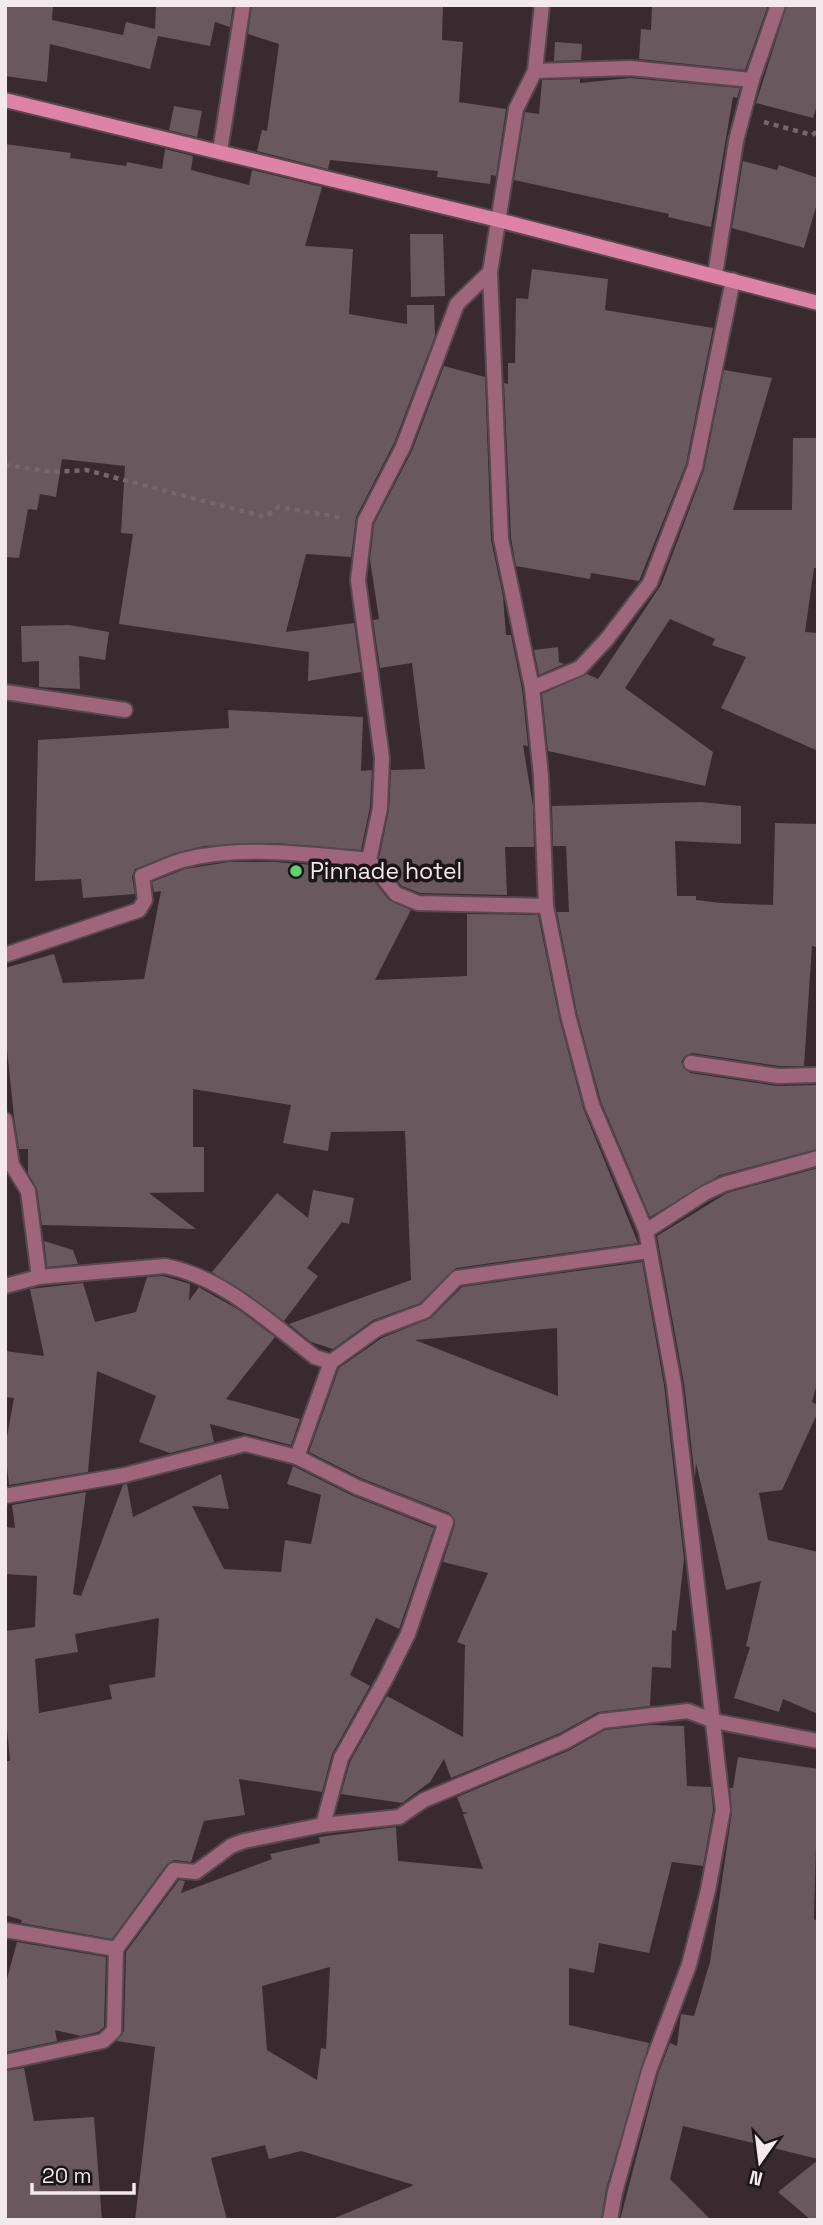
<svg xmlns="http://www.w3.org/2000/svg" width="823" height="2225" viewBox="0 0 823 2225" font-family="'Space Grotesk',sans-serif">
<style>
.building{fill:#69585e;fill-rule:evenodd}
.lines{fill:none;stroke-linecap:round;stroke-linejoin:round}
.street-casing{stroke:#57484d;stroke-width:18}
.secondary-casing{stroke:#57484d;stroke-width:18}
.path{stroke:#75676c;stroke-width:4.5;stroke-dasharray:5 5;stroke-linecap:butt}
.street{stroke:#9f657b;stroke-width:14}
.secondary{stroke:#de82a6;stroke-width:14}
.poi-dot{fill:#5ed56c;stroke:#1c1517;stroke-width:2.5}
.labels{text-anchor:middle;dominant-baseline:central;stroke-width:7;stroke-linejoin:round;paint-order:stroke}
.poi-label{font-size:23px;fill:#f3e8ec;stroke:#1c1517;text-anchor:start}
</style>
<rect width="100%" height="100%" fill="#392a2f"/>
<g class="building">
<polygon points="5,5 53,5 52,20 123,35 126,22 155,29 156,5 233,5 230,27 215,22 210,46 158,36 150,69 50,44 47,82 5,76"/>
<polygon points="252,5 443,5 442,40 463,42 459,102 506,109 496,176 491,175 490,184 437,177 438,171 330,160 328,169 257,151 262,130 267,131 279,44 248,34"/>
<polygon points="652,5 768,5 745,70 639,59 641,29 651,30"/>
<polygon points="787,5 818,5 818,102 813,118 756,103"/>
<polygon points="555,42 582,44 581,60 554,61"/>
<polygon points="630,78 740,88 737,98 733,97 711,227 668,217 669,214 514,180 525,112 539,114 542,80 580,79 580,83"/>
<polygon points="174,106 202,111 197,137 169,130"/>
<polygon points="5,144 71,153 70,158 126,166 127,162 162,169 165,149 193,156 191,170 249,185 252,170 322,187 305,246 353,249 349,314 407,324 407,305 434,305 435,336 394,443 356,517 351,557 306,554 286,632 354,623 361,672 308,681 309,652 119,624 133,534 121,533 125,466 62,459 56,497 40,494 37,510 28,509 19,558 5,557"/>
<polygon points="743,161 777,170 779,165 818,178 818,200 804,248 732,228"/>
<polygon points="410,234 443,234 445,296 411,297"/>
<polygon points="532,269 608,279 605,310 713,328 686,464 639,581 591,573 590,579 516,566 511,538 504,383 508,384 508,363 515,363 516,298 528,299"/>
<polygon points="444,366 485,377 491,540 503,596 506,635 511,635 522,689 528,746 523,745 533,806 534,847 505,847 507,895 420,893 402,886 379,858 389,810 391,770 425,769 412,663 380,668 373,620 379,619 370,560 374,524 412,451"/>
<polygon points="724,370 772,378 733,510 792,510 793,438 818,438 818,568 814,568 805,632 818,633 818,751 721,708 746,657 712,645 715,639 670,619 625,688 713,752 705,786 548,751 542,694 587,674 598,679 661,585 704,470"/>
<polygon points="69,625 109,632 105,660 79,656 80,689 39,687 39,661 22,662 21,626"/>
<polygon points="558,647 559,662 564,664 539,675 534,650"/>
<polygon points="228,710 363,717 361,771 372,770 370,807 361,850 276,843 204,846 175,853 135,869 132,877 135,894 83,898 81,879 35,881 38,740 229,728"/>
<polygon points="701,802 741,806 741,844 675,841 677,896 696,896 696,900 721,903 773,905 775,823 818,824 818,926 816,947 812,946 804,1066 779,1066 692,1053 684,1057 681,1062 690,1073 777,1086 818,1085 818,1149 720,1175 650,1217 601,1102 577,1013 557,912 569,912 566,846 553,846 552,806"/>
<polygon points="229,862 275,862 364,869 389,900 411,910 375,980 467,976 467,914 538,915 559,1017 583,1108 638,1243 456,1268 420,1303 373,1320 333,1349 311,1342 289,1324 411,1280 405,1131 331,1132 328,1151 283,1143 291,1105 193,1089 193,1147 204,1147 204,1192 149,1193 196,1229 42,1225 37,1189 28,1173 28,1149 19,1149 14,1117 5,1030 5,968 54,954 63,983 144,979 161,891 154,892 152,882 185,869"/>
<polygon points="818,1168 818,1380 812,1402 818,1405 818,1412 782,1490 759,1493 768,1540 818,1552 818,1714 783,1699 779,1712 734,1698 750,1647 746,1646 761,1581 726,1590 696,1463 695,1478 684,1383 657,1236 727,1193"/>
<polygon points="313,1190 354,1198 349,1224 342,1222 307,1268 318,1276 284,1321 212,1272 277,1193 308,1218"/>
<polygon points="44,1241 73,1250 78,1264 47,1267"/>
<path d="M 642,1262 L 664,1385 L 684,1559 L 676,1631 L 672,1630 L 671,1668 L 652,1667 L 650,1706 L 598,1712 L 560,1733 L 451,1778 L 444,1759 L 430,1782 L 402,1803 L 341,1794 L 350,1762 L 387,1696 L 463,1737 L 465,1645 L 457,1642 L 488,1573 L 443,1562 L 455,1524 L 450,1513 L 361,1478 L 309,1452 L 339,1368 L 382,1338 L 431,1318 L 462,1287 ZM 557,1328 L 558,1396 L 415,1340 Z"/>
<polygon points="163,1276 190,1284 189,1301 199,1287 202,1289 239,1310 275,1337 226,1399 300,1419 291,1445 210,1424 214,1442 170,1453 139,1442 156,1396 97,1371 88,1472 9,1485 5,1448 14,1398 5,1397 5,1351 44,1356 30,1289 83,1283 95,1322 136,1312 147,1277"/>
<path d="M 293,1466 L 353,1496 L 434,1528 L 399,1629 L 376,1618 L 350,1675 L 370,1686 L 332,1754 L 322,1792 L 239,1779 L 245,1815 L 204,1821 L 191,1862 L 174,1860 L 167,1864 L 112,1939 L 21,1923 L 22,1920 L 5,1915 L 5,1761 L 10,1761 L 5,1707 L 5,1631 L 35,1627 L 37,1576 L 5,1574 L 5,1527 L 15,1528 L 12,1505 L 86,1492 L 73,1594 L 81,1596 L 123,1485 L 127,1484 L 133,1517 L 221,1474 L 229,1509 L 192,1506 L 224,1569 L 281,1572 L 285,1540 L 311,1544 L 321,1495 L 287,1484 ZM 159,1618 L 155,1677 L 109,1685 L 112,1699 L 39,1713 L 35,1659 L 78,1652 L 75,1634 Z"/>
<path d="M 650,1725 L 684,1726 L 687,1786 L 711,1787 L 713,1810 L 703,1866 L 672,1862 L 649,1953 L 599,1943 L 594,1973 L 569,1968 L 569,2025 L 649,2043 L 606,2189 L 601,2220 L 330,2220 L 414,2185 L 301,2151 L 269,2159 L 265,2145 L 211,2158 L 227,2220 L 135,2220 L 155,2047 L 117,2041 L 124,2031 L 126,1952 L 179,1880 L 185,1881 L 181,1893 L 272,1859 L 270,1854 L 320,1843 L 319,1837 L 396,1827 L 398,1861 L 483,1869 L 463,1814 L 468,1813 L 463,1812 L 457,1797 L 568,1751 L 605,1730 ZM 330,1967 L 326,2049 L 321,2048 L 317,2080 L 267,2050 L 262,1986 Z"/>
<polygon points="738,1757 818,1769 814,1919 818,1922 818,2159 683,2126 670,2179 711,2220 620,2220 658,2074 670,2043 677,2046 681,2014 694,2016 710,1962 732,1812 730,1788 733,1788"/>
<polygon points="17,1942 106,1957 104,2027 98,2032 81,2036 55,2030 57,2041 5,2052 5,1986"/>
<polygon points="24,2068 34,2121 94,2117 102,2220 5,2220 5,2071"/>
<polygon points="818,2160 818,2220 811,2220 778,2192"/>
</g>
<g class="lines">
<defs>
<g id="street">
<polyline points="542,5 535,71 516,109 490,272 501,539 532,688 541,776 546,906 568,1015 592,1105 646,1231 674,1384 723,1810 708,1890 689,1965 649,2071 615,2192 610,2220"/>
<polyline points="535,71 630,68 752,80"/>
<polyline points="220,151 243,5"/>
<polyline points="715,275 736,141 752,80 778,5"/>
<polyline points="532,688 580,668 607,639 650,583 695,467 733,280"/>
<polyline points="5,692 125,710"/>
<polyline points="369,860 380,808 382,758 358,580 365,521 403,447 457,304 490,272"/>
<path d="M 5,955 L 139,910 L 145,900 L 142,876 C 155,871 169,864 183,860 C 242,845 309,854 369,860 L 396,894 L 418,903 L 546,906"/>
<polyline points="691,1063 778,1076 818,1075"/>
<polyline points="5,1120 12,1165 28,1191 39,1277"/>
<polyline points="646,1231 705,1193 724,1184 818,1158"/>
<path d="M 5,1286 L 39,1277 L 165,1266 C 223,1277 269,1322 315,1357 L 331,1362"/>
<polyline points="297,1457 331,1362 377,1329 425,1311 457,1278 648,1251"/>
<polyline points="5,1496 125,1475 245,1444 297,1457 357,1487 446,1522 408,1634 386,1678 341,1758 323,1825"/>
<polyline points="5,1930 116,1949"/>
<polyline points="5,2062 103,2041 114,2031 116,1949 174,1870 196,1872 231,1846 244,1841 323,1825 399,1817 424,1800 564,1742 602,1721 688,1711 714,1721 818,1741"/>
</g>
<polyline id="secondary" points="5,100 498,220 818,303"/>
</defs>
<use href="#street" class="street-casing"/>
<use href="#secondary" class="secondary-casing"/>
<g class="path">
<polyline points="764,122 812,135 818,131"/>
<polyline points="5,465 53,472 86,470 265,517 279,507 343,518"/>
</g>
<use href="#street" class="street"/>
<use href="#secondary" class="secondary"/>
</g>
<circle class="poi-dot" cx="296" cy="871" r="7"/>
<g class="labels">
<g class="poi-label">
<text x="310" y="871">Pinnade hotel</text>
</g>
</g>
<rect width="823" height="2225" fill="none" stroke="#f3e8ec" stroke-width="14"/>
<g transform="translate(760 2162) rotate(194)" stroke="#1c1517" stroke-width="5" paint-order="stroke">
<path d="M0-5L12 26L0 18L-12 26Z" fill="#f3e8ec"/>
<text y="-10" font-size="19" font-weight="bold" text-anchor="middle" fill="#f3e8ec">N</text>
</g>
<path d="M32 2183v10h102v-10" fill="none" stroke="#f3e8ec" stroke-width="3.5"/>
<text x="42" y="2183" font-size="21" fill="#f3e8ec" stroke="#1c1517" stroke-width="5" paint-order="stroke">20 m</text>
</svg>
